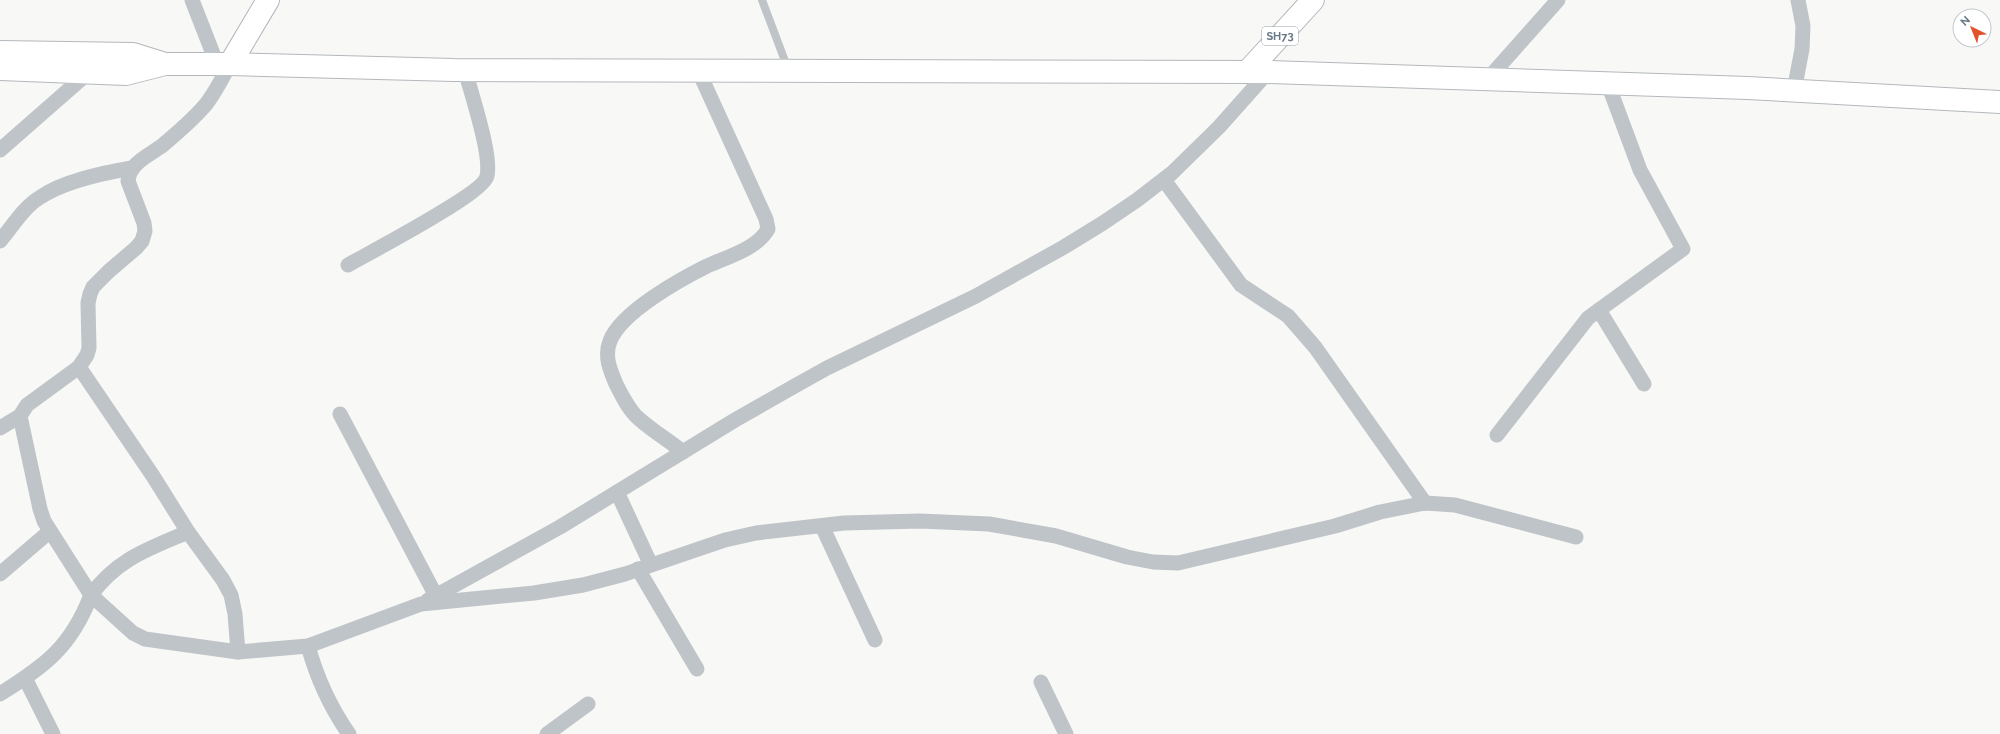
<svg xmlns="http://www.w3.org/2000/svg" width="2000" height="734" viewBox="0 0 2000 734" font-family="Raleway,sans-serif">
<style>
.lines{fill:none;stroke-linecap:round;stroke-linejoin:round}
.secondary-casing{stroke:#b1b8bc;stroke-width:24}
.primary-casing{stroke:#b3b8bc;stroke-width:24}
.lane{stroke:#bfc4c8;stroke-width:8}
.street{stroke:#bfc4c8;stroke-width:15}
.secondary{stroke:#fff;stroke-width:22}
.primary{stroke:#fff;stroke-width:22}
.labels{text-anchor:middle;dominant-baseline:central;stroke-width:4;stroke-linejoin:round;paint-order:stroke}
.shield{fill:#fff;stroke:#95a1aa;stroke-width:1}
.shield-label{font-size:11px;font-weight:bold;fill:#677986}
</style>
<rect width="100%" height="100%" fill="#f8f8f6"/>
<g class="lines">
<defs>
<polyline id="secondary" points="230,64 268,0"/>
<g id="primary">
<polyline points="0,52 133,54 165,64"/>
<polyline points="0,69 126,74 165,64 230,64 454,70 1268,72 1748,88 2000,102"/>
<polyline points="1247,72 1313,0"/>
</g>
</defs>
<use href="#secondary" class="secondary-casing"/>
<use href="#primary" class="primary-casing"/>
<polyline class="lane" points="762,0 788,69"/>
<g class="street">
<polyline points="192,0 217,64"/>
<polyline points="1487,80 1558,0"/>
<polyline points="1794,91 1802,49 1803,26 1798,0"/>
<polyline points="0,150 89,72"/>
<polyline points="1164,180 1241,285 1288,316 1315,347 1425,503"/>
<path d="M 0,241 C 12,227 23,208 39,198 C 63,181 103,173 132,168"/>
<path d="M 348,265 C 369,253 484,193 487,176 C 492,155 471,93 465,70"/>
<polyline points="1599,310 1644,384"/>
<polyline points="79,367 153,476 188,532 223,580 231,595 235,614 238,652"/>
<polyline points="340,414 436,596"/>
<path d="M 20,416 L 40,509 L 44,521 L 91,595 C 117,559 148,549 188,532"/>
<path d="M 0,428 L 20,416 L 27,405 L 79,367 L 87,355 L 89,348 L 88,303 L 90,294 L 93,287 L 109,271 L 136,248 L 142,241 L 145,231 L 144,223 L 128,181 C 129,163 150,155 163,145 C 178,132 194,119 207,103 C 216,91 223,77 230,64"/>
<polyline points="1497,435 1588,318 1683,249 1640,170 1608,84"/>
<path d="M 683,452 C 668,440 651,430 637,417 C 628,408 622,396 616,384 C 610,370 604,356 610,341 C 621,312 681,279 707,266 C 727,257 757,249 768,229 L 766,219 L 698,70"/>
<polyline points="617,492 651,565"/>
<polyline points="822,526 875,640"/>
<polyline points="638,569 697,669"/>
<polyline points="0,574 49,532"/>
<polyline points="428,600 560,527 735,420 793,387 827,368 976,296 1064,247 1103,223 1137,200 1172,173 1219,127 1268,72"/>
<path d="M 308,646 C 317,678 330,707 349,734"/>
<polyline points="25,678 53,734"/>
<polyline points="1041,682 1066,734"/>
<path d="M 0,694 C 46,665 71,647 91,595 L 133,633 L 145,639 L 238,652 L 308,646 L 421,604 L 534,593 L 583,585 L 625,574 L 725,540 L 756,533 L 844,523 L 920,521 L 989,524 L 1056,536 L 1127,557 L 1153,562 L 1178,563 L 1335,526 L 1380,512 L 1425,503 L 1455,505 L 1576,537"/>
<polyline points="547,734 588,704"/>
</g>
<use href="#secondary" class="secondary"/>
<use href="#primary" class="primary"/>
</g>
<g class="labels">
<rect class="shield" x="1262" y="27" width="36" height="18" rx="3"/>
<g class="shield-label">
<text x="1280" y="36">SH73</text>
</g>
</g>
<g transform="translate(1972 28) rotate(317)"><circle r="19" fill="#ffffff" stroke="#c2c9cf"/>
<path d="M0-3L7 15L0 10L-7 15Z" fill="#e2532c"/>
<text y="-6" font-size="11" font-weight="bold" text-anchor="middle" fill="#677986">N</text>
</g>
</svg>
